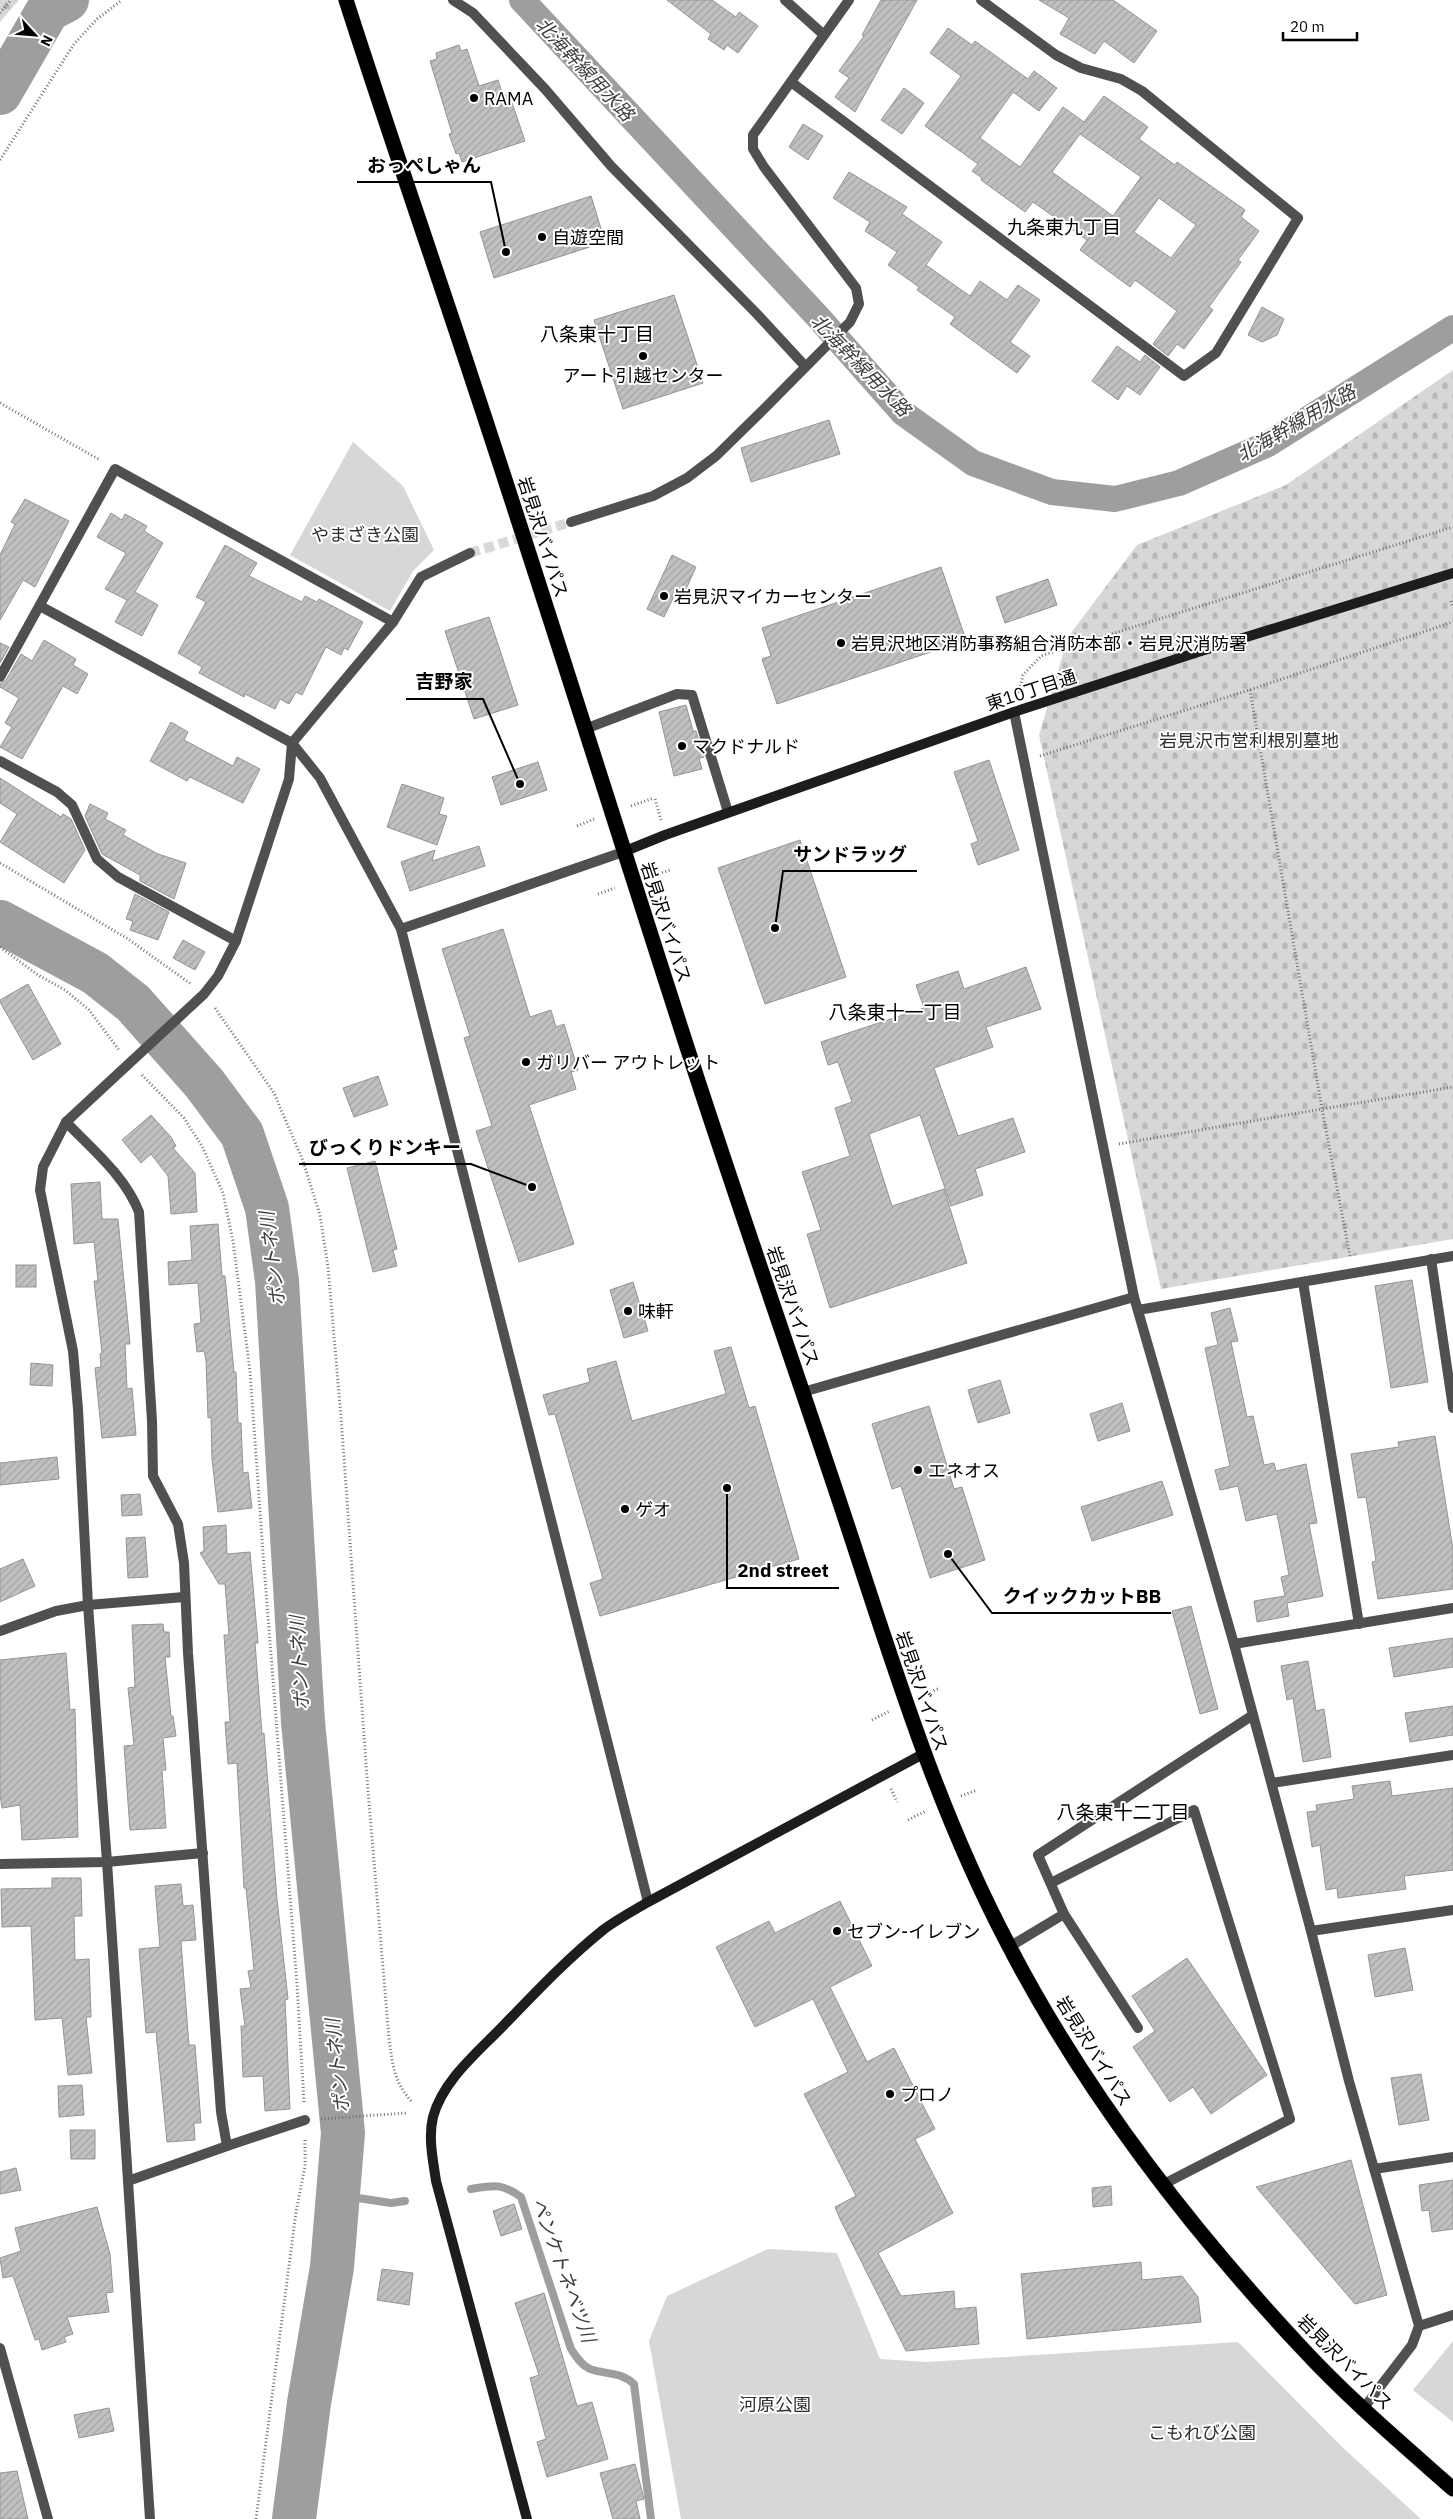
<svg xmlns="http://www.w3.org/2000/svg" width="1453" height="2519" viewBox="0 0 1453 2519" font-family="'IBM Plex Sans','Noto Sans JP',sans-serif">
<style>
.green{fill:#d7d7d7}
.forest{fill:url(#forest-firs)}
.cemetery{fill:url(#cemetery-stones)}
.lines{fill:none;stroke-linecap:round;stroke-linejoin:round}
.stream{stroke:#9e9e9e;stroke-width:8}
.canal{stroke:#9e9e9e;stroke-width:26}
.river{stroke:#9e9e9e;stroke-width:44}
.building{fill:url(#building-hatch);stroke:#949494;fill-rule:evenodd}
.street-tunnel{stroke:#d9d9d9;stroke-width:10;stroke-dasharray:10 5;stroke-linecap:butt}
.highway-casing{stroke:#dbdbdb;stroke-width:16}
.path{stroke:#727272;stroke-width:3;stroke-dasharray:1 2.5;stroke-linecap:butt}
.lane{stroke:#505050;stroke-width:10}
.street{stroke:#505050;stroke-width:10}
.secondary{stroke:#1d1d1d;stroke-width:10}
.highway{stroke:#000;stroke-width:15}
.poi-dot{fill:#000;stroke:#fff;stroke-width:2}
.labels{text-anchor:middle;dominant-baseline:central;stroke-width:4;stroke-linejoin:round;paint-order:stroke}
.poi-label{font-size:18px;fill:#000;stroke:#fff;text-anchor:start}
.park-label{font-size:18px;fill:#2e2e2e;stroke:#fff}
.street-label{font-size:18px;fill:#000;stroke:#fff}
.water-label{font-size:19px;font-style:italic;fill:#3f3f3f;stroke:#fff}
.neighbourhood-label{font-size:19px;fill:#000;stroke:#fff}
.leader{fill:none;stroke:#000;stroke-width:2}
.callout-dot{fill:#000;stroke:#fff;stroke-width:2}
.callout-label{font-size:19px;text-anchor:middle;font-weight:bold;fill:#000;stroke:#fff;stroke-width:4;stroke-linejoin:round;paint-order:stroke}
</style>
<defs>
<pattern id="forest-firs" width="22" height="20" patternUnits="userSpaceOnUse" patternTransform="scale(1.25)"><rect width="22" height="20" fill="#d7d7d7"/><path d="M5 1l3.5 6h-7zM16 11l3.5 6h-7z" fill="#b7b7b7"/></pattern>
<pattern id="cemetery-stones" width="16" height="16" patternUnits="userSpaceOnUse" patternTransform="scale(1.25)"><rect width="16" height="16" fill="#d7d7d7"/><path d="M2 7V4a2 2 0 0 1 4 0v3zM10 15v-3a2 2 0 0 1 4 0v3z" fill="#b7b7b7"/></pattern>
<pattern id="building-hatch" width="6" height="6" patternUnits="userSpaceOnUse" patternTransform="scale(1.25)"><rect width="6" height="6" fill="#c0c0c0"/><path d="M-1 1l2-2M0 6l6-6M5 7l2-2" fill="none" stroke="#a3a3a3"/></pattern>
</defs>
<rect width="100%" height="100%" fill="#fff"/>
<g class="green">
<polygon points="353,442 403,486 434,550 413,571 390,611 290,555"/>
<polygon points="768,2249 837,2253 880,2359 927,2362 1238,2342 1341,2446 1421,2519 681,2519 649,2341 667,2296"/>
<polygon points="1453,2341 1453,2422 1413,2390"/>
</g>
<polygon class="forest" points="0,0 19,0 0,22"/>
<polygon class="cemetery" points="1453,370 1453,1239 1161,1289 1039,735 1068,637 1137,545 1286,485"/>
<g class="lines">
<g class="stream">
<path d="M 471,2189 C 494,2185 501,2183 521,2197 L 571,2349 C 576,2356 581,2365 590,2369 C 607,2375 619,2371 634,2384 L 651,2519"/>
<polyline points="338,2195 391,2203 405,2201"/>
</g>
<polyline class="canal" points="522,0 818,317 903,413 973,463 1052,492 1115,499 1179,483 1268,444 1453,328"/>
<g class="river">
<polyline points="0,93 48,10 67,0"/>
<polyline points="0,922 95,973 133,1003 204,1083 242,1134 267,1208 277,1281 303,1722 343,2133 332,2267 309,2403 294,2519"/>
</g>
</g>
<g class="building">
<polygon points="667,0 712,0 736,17 739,12 758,26 738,53 727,45 724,50 708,39 711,34"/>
<polygon points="881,0 917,0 855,112 835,97 849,78 839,71 864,36 862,35"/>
<polygon points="1039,0 1113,0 1157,31 1134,63 1104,41 1095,54 1060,34 1069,18"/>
<path d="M 948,28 L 972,45 L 975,41 L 1028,79 L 1034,71 L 1057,88 L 1039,111 L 1013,92 L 980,138 L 1020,167 L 1063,107 L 1084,122 L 1104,96 L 1148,127 L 1139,139 L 1175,165 L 1177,162 L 1245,210 L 1241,217 L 1259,231 L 1238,260 L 1241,262 L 1209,307 L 1213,310 L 1184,349 L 1177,344 L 1168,356 L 1153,344 L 1177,311 L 1135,280 L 1130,287 L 1080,250 L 1087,240 L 1033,202 L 1025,212 L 981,180 L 982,178 L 972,171 L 978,164 L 925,126 L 961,76 L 930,53 ZM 1080,134 L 1141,177 L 1113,216 L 1052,172 ZM 1159,198 L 1196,225 L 1171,258 L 1134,232 Z"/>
<polygon points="459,45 461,51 467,49 479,86 498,80 503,96 509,94 525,141 462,162 459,153 456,154 449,134 452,133 430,61 437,59 436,53"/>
<polygon points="904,88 924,103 902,134 881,120"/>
<polygon points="803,124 823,136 808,160 789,147"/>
<polygon points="849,172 907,207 902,214 942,242 926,265 970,296 980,281 1007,300 1018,285 1040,300 1010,342 1030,356 1017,373 950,324 955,317 917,290 919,287 888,265 897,252 865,231 870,222 833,198"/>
<polygon points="591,196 605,242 494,278 480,232"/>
<polygon points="674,295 703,383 623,409 594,320"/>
<polygon points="1262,307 1284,319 1277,335 1262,342 1248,335"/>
<polygon points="1117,346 1140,362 1145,355 1160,367 1140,395 1127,386 1118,400 1092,381"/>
<polygon points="829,420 840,454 751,482 741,448"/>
<polygon points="25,499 69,521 35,587 23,580 0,620 0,555 15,524 11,522"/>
<polygon points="111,513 122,520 125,514 147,526 144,531 163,543 135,592 158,605 142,636 115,622 127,600 105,589 126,553 97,537"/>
<polygon points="225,545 257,563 249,576 302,602 305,596 317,602 319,599 363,622 348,650 344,648 341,655 326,647 302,695 296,692 289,704 280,699 275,709 245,694 244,697 199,673 202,667 178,653 206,602 196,597"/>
<polygon points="672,555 696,567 682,598 675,594 664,617 647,609"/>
<polygon points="941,567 966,640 777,704 762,659 771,656 762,628"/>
<polygon points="1048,579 1057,605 1005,623 996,597"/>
<polygon points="489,617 518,705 474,719 445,631"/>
<polygon points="44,640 76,659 73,665 88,674 77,694 63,686 22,759 0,747 12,727 5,723 19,698 0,687 0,684 6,680 21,654 32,661"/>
<polygon points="0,643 9,647 0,663"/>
<polygon points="686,705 693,731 696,731 704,757 699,758 702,769 674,776 659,712"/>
<polygon points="171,722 188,732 184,740 233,766 237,757 260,769 243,803 190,777 187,781 150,761"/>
<polygon points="989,760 1019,850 978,865 971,844 978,841 954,772"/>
<polygon points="538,762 547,790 501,805 492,777"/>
<polygon points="0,778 61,817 63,814 71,819 85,850 64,883 0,842 17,814 0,803"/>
<polygon points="402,784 444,798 439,814 447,816 437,845 387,827"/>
<polygon points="90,804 108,813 105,819 126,830 123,835 158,854 186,863 174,899 140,881 140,875 102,854 85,816"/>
<polygon points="800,840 846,977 765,1004 718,868"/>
<polygon points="479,846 485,866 410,891 401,862 435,850 432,861"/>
<polygon points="135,894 169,912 158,940 130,930 133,921 126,919"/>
<polygon points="503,929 530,1017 551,1010 556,1027 564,1024 578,1070 571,1072 576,1089 529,1105 574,1244 519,1262 476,1131 492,1126 464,1038 470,1036 442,949"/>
<polygon points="183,940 205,952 195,970 173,958"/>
<polygon points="1026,967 1041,1009 986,1027 993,1047 934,1068 958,1136 1013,1118 1025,1152 975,1169 983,1195 951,1206 920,1115 869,1134 892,1206 944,1189 967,1263 830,1308 807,1234 821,1230 802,1172 850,1156 835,1108 852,1102 838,1062 828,1065 821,1042 924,1008 916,985 958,971 964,989"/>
<polygon points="28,984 61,1044 33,1060 0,1002 0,1000"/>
<polygon points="378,1076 388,1105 354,1117 343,1088"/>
<polygon points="151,1115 171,1137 176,1146 173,1148 195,1173 197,1212 171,1214 168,1176 151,1154 141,1163 122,1140"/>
<polygon points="375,1161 397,1249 393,1250 397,1266 373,1272 347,1168"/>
<polygon points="100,1182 102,1219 118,1219 130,1344 125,1344 127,1389 132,1388 136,1435 102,1438 95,1368 101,1367 100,1354 102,1353 94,1281 98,1281 94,1242 74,1244 71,1184"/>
<polygon points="218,1224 222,1276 225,1276 234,1372 236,1372 238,1423 241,1423 243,1473 248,1472 252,1508 218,1512 212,1459 211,1417 208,1418 206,1360 204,1351 197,1352 194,1324 201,1323 198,1283 169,1285 168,1262 192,1260 190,1226"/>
<rect x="16" y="1265" width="20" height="22"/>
<polygon points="1412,1280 1428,1382 1391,1388 1375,1286"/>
<polygon points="633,1282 648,1331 624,1338 610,1290"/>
<polygon points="1230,1308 1238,1341 1231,1342 1247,1417 1253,1416 1264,1465 1274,1463 1276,1471 1306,1464 1317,1523 1309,1524 1323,1596 1287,1603 1289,1616 1257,1622 1254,1601 1285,1596 1281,1577 1289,1575 1277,1514 1246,1521 1238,1486 1220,1490 1215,1470 1230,1466 1205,1348 1218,1345 1211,1313"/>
<polygon points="731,1347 749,1408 755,1406 799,1559 600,1616 590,1583 603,1579 555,1414 549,1415 543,1395 590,1382 587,1369 616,1361 632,1421 726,1394 714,1351"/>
<polygon points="31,1363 53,1365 52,1386 30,1385"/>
<polygon points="1000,1380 1010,1413 978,1423 968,1390"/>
<polygon points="1122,1403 1130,1431 1098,1441 1090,1414"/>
<polygon points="929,1406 954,1489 962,1487 985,1560 930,1578 901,1486 892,1489 872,1424"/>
<polygon points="1435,1436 1453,1549 1453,1589 1378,1599 1372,1562 1376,1561 1366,1497 1358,1498 1351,1454 1399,1447 1398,1442"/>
<polygon points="57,1457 59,1479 0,1485 0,1463"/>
<polygon points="1162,1481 1173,1515 1092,1541 1081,1507"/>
<polygon points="140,1494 142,1515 122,1516 121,1495"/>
<polygon points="226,1525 227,1554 250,1552 258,1643 255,1643 262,1734 264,1733 277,1899 288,1999 285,2000 290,2109 265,2111 263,2076 243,2077 241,2026 245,2026 240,1989 251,1988 248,1971 254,1970 246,1888 244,1888 237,1763 228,1764 225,1722 230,1722 224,1635 229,1635 225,1584 219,1584 200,1553 204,1551 203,1527"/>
<polygon points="145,1537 148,1577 128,1578 126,1538"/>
<polygon points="23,1559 35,1586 0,1602 0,1569"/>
<polygon points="1191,1606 1218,1709 1200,1714 1172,1611"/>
<polygon points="163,1624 164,1632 169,1632 170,1657 165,1657 171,1716 173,1716 176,1736 163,1738 166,1770 162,1770 166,1828 130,1830 124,1746 134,1745 128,1688 135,1687 132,1625"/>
<polygon points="1453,1638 1453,1667 1394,1677 1389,1648"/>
<polygon points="66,1653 70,1710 75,1709 78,1837 22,1840 20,1805 2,1808 0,1795 0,1660"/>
<polygon points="1308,1661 1316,1711 1324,1709 1331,1757 1303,1762 1293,1698 1287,1700 1281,1666"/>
<polygon points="1453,1706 1453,1735 1410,1742 1405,1713"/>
<polygon points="1390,1781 1392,1796 1453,1788 1453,1870 1404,1876 1406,1889 1338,1898 1337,1888 1326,1890 1320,1845 1312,1847 1307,1812 1317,1811 1316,1805 1354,1799 1352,1786"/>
<polygon points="52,1878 81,1878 82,1916 74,1916 75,1960 89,1959 91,2017 86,2017 92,2073 68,2075 62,2018 35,2020 31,1926 2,1927 1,1889 52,1888"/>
<polygon points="181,1884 183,1906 193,1905 196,1940 181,1941 189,2045 195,2045 201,2123 194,2123 195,2140 167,2142 156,2032 146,2033 139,1949 160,1947 155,1886"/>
<polygon points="840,1901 872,1966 830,1987 867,2062 894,2048 935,2129 915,2139 953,2213 878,2253 901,2296 954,2291 955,2309 976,2307 979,2344 906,2351 840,2219 835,2207 856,2196 804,2094 848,2072 813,1999 755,2027 716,1947 769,1921 775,1933"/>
<polygon points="1405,1948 1413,1990 1375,1997 1368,1955"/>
<polygon points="1187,1958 1267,2075 1211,2114 1193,2087 1170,2102 1133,2047 1155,2031 1132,1996"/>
<polygon points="1421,2074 1429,2120 1399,2125 1391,2078"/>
<polygon points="82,2085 84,2115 59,2117 58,2086"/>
<polygon points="70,2130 95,2130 95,2159 71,2159"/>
<polygon points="1351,2160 1387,2295 1355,2304 1256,2187"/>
<polygon points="16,2168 21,2190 0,2194 0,2172"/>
<polygon points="1453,2180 1453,2229 1432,2232 1429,2210 1422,2211 1419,2185"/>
<polygon points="1111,2186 1112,2205 1093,2207 1092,2188"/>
<polygon points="514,2204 522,2229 501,2236 493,2211"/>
<polygon points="97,2207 110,2254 113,2292 106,2293 109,2312 67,2317 73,2334 64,2337 66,2342 42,2350 39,2339 35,2340 13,2276 3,2278 0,2258 21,2251 15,2228"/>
<polygon points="1141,2262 1142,2280 1182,2276 1198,2297 1201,2322 1027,2339 1021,2274"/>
<polygon points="382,2269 413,2273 409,2305 377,2300"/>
<polygon points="544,2293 577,2406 592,2402 608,2459 547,2477 537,2442 546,2439 530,2378 539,2375 515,2303"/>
<polygon points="109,2408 114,2431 79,2438 74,2415"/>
<polygon points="635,2464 644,2499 636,2501 640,2519 613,2519 600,2473"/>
<polygon points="17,2471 28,2519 0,2519 0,2473"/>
</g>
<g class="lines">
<polyline class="street-tunnel" points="470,553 571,522"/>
<defs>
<path id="highway" d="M 346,0 C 387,128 431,254 473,382 C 543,593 609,805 677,1016 C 729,1179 786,1341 840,1503 C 890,1653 934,1804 1008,1944 C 1084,2091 1188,2226 1301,2347 C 1348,2398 1401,2443 1453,2489"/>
</defs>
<use href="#highway" class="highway-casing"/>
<g class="path">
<polyline points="0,13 11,0"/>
<polyline points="0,160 74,44 97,19 122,0"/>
<polyline points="0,403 100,460"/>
<polyline points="1451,601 1453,607"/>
<polyline points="1019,693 1023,675 1041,656 1453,527"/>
<polyline points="1040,756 1240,693 1453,622"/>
<polyline points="655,799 661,820"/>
<polyline points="631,806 654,798"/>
<polyline points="577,826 594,819"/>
<polyline points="0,863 128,939 191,984"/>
<polyline points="652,876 670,870"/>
<polyline points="598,894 615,888"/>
<polyline points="0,947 38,975 65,990 89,1010 119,1050"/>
<path d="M 215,1008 L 274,1093 L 303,1161 L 320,1215 L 328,1267 L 341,1417 L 368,1791 L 389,2038 C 392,2062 394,2083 412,2102"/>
<polyline points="142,1075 184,1118 202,1146 223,1193 233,1241 250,1371 263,1553 297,1985 304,2102"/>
<polyline points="1119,1144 1322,1109 1250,690"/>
<polyline points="1350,1256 1322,1109 1453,1087"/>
<polyline points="924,1695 940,1688"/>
<polyline points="872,1720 890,1711"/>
<polyline points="891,1789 897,1802"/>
<polyline points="961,1796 977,1790"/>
<polyline points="908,1820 926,1811"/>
<polyline points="321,2119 407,2113"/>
<polyline points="256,2519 296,2212 305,2166 305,2139"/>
</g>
<g class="lane">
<polyline points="585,729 677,694 692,695 728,812"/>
<polyline points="1051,1883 1194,1810 1290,2119 1164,2184"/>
<polyline points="1064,1914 1138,2028"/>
<polyline points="1009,1947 1064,1914 1038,1855 1253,1715"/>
</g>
<g class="street">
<polyline points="453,0 473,13 545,89 611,166 757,314 805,366"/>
<polyline points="785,0 824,35"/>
<polyline points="791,82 1184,376 1216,353 1298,218 1142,91 1121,79 1081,68 1056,55 981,0"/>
<polyline points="571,522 653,496 687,478 716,456 765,408 850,322 859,304 856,288 764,167 753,149 753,135 849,0"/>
<polyline points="40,606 292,743 393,622"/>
<polyline points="0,677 115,469 393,622 421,577 470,553"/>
<polyline points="1014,712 1134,1297 1234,1644 1311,1931 1349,2081 1419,2326 1412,2345 1363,2409"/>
<polyline points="0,761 57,792 72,805 97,859 118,877 236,941 218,976 204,994 66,1122 43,1167 40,1190 73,1351 78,1409 88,1605 107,1862 128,2181"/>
<polyline points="401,929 623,852"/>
<polyline points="236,941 289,779 292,743 320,778 401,929 648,1902"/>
<path d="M 66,1122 C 92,1149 125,1176 139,1212 L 152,1421 L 153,1476 L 178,1524 L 184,1563 L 188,1653 L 221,2112 L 227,2146 L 128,2181 L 150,2519"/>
<polyline points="1431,1259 1453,1408"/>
<polyline points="1303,1282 1359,1624"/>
<polyline points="1138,1310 1453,1256"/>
<polyline points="803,1392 1134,1297"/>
<polyline points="0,1631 56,1611 88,1605 184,1597"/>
<polyline points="1234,1644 1453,1608"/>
<polyline points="1272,1783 1453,1755"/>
<polyline points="0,1864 107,1862 203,1853"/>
<polyline points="1311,1931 1453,1910"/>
<polyline points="227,2146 305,2120"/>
<polyline points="1374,2169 1453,2157"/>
<polyline points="1419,2326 1453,2315"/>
<polyline points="0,2348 48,2519"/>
</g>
<g class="secondary">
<polyline points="623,852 665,835 1014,712 1198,652 1453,573"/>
<path d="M 527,2519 L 436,2181 C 433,2160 428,2138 433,2117 C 443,2080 478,2052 504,2025 C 536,1992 567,1959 603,1930 C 616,1920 633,1911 648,1902 L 923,1754"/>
</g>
<use href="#highway" class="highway"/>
</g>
<g class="poi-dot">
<circle cx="474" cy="98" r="5"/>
<circle cx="542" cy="237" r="5"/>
<circle cx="643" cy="356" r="5"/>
<circle cx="664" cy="596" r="5"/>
<circle cx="841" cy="643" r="5"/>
<circle cx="682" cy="746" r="5"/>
<circle cx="526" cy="1062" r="5"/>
<circle cx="628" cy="1311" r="5"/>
<circle cx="918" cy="1470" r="5"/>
<circle cx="625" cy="1509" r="5"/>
<circle cx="837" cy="1931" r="5"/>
<circle cx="890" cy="2094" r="5"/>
</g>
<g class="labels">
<g class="poi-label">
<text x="484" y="98">RAMA</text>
<text x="552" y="237">自遊空間</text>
<text x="643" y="375" text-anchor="middle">アート引越センター</text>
<text x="674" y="596">岩見沢マイカーセンター</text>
<text x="851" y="643">岩見沢地区消防事務組合消防本部・岩見沢消防署</text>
<text x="692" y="746">マクドナルド</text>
<text x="536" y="1062">ガリバー アウトレット</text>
<text x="638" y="1311">味軒</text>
<text x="928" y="1470">エネオス</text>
<text x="635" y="1509">ゲオ</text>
<text x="847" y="1931">セブン-イレブン</text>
<text x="900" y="2094">プロノ</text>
</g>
<g class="park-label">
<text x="365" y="534">やまざき公園</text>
<text x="1249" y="740">岩見沢市営利根別墓地</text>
<text x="775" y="2404">河原公園</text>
<text x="1202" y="2432">こもれび公園</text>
</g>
<g class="street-label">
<text transform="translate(543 537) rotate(72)">岩見沢バイパス</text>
<text transform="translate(1031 690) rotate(-18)">東10丁目通</text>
<text transform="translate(666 922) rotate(72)">岩見沢バイパス</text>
<text transform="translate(793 1306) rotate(71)">岩見沢バイパス</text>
<text transform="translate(922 1691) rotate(71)">岩見沢バイパス</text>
<text transform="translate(1094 2051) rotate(58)">岩見沢バイパス</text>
<text transform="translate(1345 2362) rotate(45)">岩見沢バイパス</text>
</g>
<g class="water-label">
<text transform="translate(585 69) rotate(47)">北海幹線用水路</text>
<text transform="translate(861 365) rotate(46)">北海幹線用水路</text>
<text transform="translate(1296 423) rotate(-30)">北海幹線用水路</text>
<text transform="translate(272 1259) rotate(-97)">ポントネ川</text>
<text transform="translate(299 1663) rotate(-93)">ポントネ川</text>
<text transform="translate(337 2066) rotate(-96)">ポントネ川</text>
<text transform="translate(564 2270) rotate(70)">ペンケトネベツ川</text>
</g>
<g class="neighbourhood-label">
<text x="1064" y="227">九条東九丁目</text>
<text x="597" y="334">八条東十丁目</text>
<text x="895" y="1012">八条東十一丁目</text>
<text x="1123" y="1812">八条東十二丁目</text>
</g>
</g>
<path class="leader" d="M506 252L491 182H357M520 784L483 699H406M775 928L783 871H917M532 1187L471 1164H299M727 1488L727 1588H839M948 1554L992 1613H1171"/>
<g class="callout-dot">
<circle cx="506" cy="252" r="5"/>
<circle cx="520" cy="784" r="5"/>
<circle cx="775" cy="928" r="5"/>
<circle cx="532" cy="1187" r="5"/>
<circle cx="727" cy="1488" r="5"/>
<circle cx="948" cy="1554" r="5"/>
</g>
<g class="callout-label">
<text x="424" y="172">おっぺしゃん</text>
<text x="444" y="688">吉野家</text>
<text x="850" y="861">サンドラッグ</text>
<text x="385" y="1154">びっくりドンキー</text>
<text x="783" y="1577">2nd street</text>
<text x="1082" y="1603">クイックカットBB</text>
</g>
<g transform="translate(35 35) rotate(116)" stroke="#ffffff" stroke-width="4" paint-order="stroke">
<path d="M0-4L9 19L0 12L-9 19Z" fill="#000000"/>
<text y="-8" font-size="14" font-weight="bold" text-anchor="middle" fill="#000000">N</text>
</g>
<path d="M1283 32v8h74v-8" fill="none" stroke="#000000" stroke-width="2.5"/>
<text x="1290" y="32" font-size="15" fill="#000000" stroke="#ffffff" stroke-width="4" paint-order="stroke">20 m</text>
</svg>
